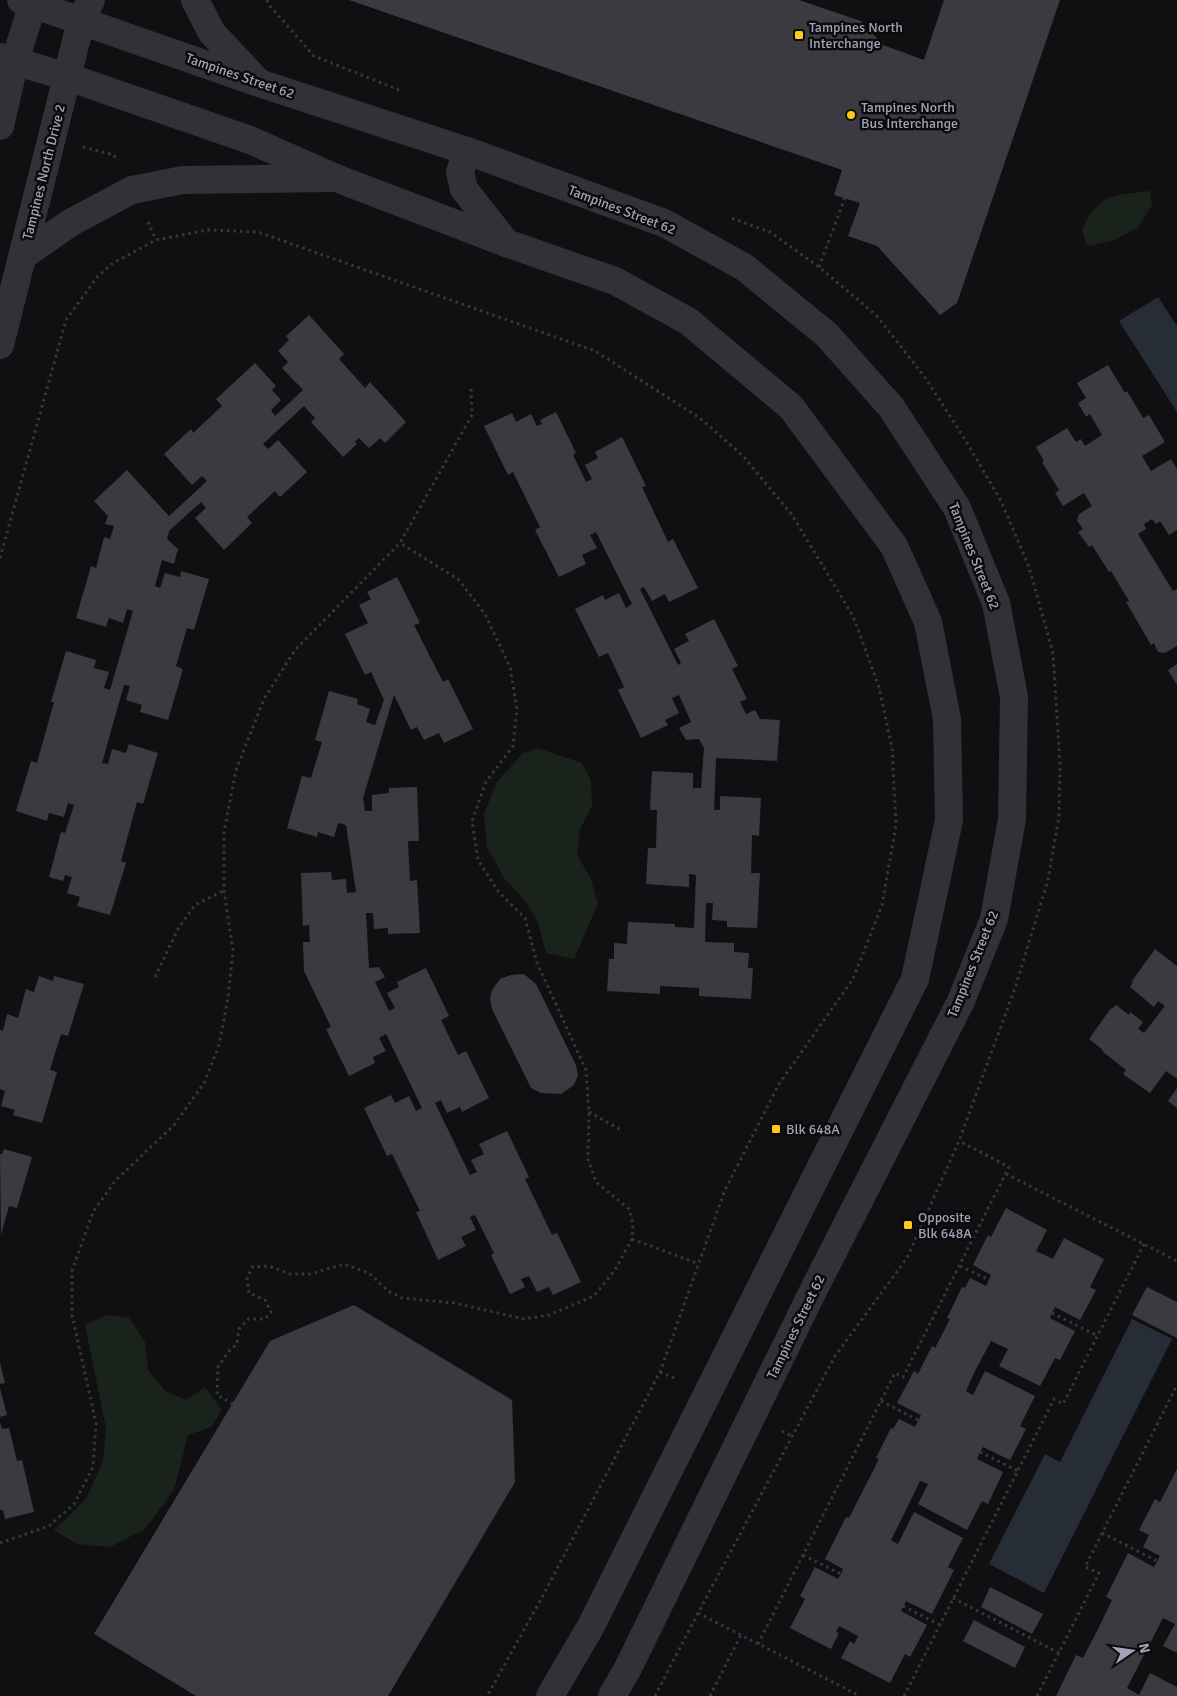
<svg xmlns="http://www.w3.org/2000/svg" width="1177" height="1696" viewBox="0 0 1177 1696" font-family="Signika,sans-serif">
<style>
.green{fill:#1a221c}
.water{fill:#262d36}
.building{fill:#3a3a40}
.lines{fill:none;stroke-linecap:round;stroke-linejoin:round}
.path{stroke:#37383e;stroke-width:3;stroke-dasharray:2.5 4;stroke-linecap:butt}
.minor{stroke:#313137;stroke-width:28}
.tertiary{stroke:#313137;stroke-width:28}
.poi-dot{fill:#ffc81b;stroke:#0b0b0d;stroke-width:2}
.labels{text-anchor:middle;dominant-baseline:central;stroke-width:5;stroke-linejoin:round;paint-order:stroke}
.poi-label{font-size:14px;fill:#a0a4b4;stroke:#0b0b0d;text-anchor:start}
.street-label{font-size:14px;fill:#a0a4b4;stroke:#0b0b0d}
</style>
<rect width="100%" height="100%" fill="#101012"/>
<g class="green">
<path d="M 1150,191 L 1152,205 L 1138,227 L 1113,241 L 1087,246 L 1082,229 C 1102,192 1111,196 1150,191 Z"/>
<polygon points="538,748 582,763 591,781 592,806 580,829 577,855 590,877 598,903 574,959 546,953 538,922 524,899 504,878 487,847 484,813 497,782 523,753"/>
<polygon points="106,1315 129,1318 145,1342 148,1370 165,1391 186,1400 205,1387 222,1410 211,1427 188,1435 174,1490 145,1529 110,1547 77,1544 54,1530 86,1499 103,1461 106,1428 85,1325"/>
</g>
<g class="water">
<polygon points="1158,297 1177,326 1177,412 1119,321"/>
<polygon points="1132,1319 1172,1339 1044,1593 989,1564 1045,1454 1060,1462"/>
</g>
<g class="building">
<polygon points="349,0 799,0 861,21 883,45 924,60 944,0 1060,0 957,303 940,315 877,246 848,236 860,203 834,195 842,170"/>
<polygon points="309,315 344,354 339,359 365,388 370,382 406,422 385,443 380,438 369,448 359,438 355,442 357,444 343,457 311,422 315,418 304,406 263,444 268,449 278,440 307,472 280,497 275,491 247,517 252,523 224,550 195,518 206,508 201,502 169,531 167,539 178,549 174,564 162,560 155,586 160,588 165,573 180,577 181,571 209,579 194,630 187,628 176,666 183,669 168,720 140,712 142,705 126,700 130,686 124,685 102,763 108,764 112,749 126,753 129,744 158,753 143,804 137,802 121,861 126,863 110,915 77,906 80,897 67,893 72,877 65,875 63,881 49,877 61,832 65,833 74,805 68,803 64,817 49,813 47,821 16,811 31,761 37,763 54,702 51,702 66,651 96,660 94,668 109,672 104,688 110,690 133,611 127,609 123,623 109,618 106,627 76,618 91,566 96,568 104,537 110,539 114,526 105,524 108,516 94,501 127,470 169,516 207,481 202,476 192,485 164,454 191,429 193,433 222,406 216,399 255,363 276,386 272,390 281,400 271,410 275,416 303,390 282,368 288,362 278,351 289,340 286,336"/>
<polygon points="1108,365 1125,393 1127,391 1143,418 1149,415 1165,442 1142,456 1151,471 1171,459 1177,469 1177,530 1169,535 1160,521 1156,524 1152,519 1144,524 1146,529 1138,534 1173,591 1177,589 1177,646 1165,653 1158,652 1154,643 1151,645 1126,602 1129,601 1111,571 1109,572 1092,545 1089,547 1078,532 1083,529 1077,521 1079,514 1092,506 1084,493 1063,506 1055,493 1059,490 1042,462 1044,461 1036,447 1067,428 1076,442 1081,439 1085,446 1102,435 1090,414 1086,417 1078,403 1086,398 1077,383"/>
<polygon points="556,412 576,453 573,455 586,482 592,479 585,465 598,458 595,452 622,437 646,486 642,487 668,542 673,539 698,588 669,602 665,594 652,601 644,587 640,589 678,665 681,663 674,649 689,641 685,634 714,619 738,666 732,669 747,699 740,702 746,714 755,710 760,719 780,720 777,761 716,758 714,810 720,810 720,796 761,798 759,836 752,835 751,873 760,873 757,928 727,927 727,921 712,920 713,903 706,903 705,942 734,943 734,952 749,953 748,968 753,968 751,999 699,996 699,988 660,986 660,994 607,991 609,959 614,959 614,943 627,944 628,922 675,924 675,927 694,928 696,875 689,874 689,887 646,884 648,848 656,848 657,810 650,810 652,771 693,773 693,788 701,788 704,748 699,739 686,740 679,728 691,722 679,695 672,698 679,713 665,720 668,725 641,738 618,690 624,687 608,653 599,657 575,609 603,595 605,600 619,593 626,608 632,604 596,532 590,535 597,548 582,555 586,564 559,577 535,530 540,527 513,472 508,475 484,426 512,413 516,422 531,414 537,426 542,424 540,420"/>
<polygon points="397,577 420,623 414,625 443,682 448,679 473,729 444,743 439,733 424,740 417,727 411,730 394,695 363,798 365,811 372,811 372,795 389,793 389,788 417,787 419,841 408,841 410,881 417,880 420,933 388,934 388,928 374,929 373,913 366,913 369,968 379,967 385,977 375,982 389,1011 395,1008 387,993 399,987 397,982 426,968 449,1016 441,1020 458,1055 466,1051 489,1098 462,1112 460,1107 447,1113 441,1100 435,1103 470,1175 477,1172 471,1160 484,1154 479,1144 507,1131 529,1177 525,1179 552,1235 557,1233 581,1282 553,1295 549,1287 537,1292 529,1276 521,1279 525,1287 510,1294 491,1255 494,1253 475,1215 470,1217 476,1230 461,1237 466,1246 438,1260 416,1212 420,1211 392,1154 387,1156 364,1108 391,1095 395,1103 409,1096 416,1111 422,1108 386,1034 379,1038 386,1051 373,1057 375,1063 349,1076 326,1029 331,1027 304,971 303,942 310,942 309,925 303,926 301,873 331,872 332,880 346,879 347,893 356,892 346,825 338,823 334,837 318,832 317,837 287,828 302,776 311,778 322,742 315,740 329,691 358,699 357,704 370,709 366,722 375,725 384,700 371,672 365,675 345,634 368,623 359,605 371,599 367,592"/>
<polygon points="1177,664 1177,685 1168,670"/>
<polygon points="1155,949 1177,966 1177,1079 1166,1071 1150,1093 1123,1074 1126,1070 1102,1051 1103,1050 1089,1039 1111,1008 1112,1009 1116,1005 1129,1015 1130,1012 1143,1022 1138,1029 1144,1033 1165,1006 1158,1001 1154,1007 1130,987 1133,982 1132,981"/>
<polygon points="524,974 536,984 576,1065 578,1075 574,1085 561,1094 541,1093 531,1088 492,1009 490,1000 492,990 500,979 511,975"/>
<polygon points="39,976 53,981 54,976 84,984 68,1036 61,1034 50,1070 57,1072 42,1123 13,1115 15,1110 1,1106 5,1091 0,1089 0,1030 3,1031 7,1014 18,1018 26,989 34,992"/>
<polygon points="1177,1088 1177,1108 1168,1101"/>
<polygon points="4,1149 32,1157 17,1208 9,1206 1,1235 0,1154 2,1154"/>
<polygon points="1006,1208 1047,1230 1036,1251 1053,1259 1064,1238 1104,1259 1090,1287 1096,1290 1080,1320 1055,1307 1052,1313 1050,1318 1075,1331 1060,1360 1055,1358 1040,1386 999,1366 1008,1349 991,1341 976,1369 966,1391 973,1395 985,1371 1035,1396 1020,1426 1026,1429 1010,1460 983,1447 980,1452 977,1459 1003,1472 988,1504 982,1501 967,1530 918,1504 928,1484 920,1481 906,1510 891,1540 898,1544 914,1512 963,1538 948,1567 954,1570 932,1614 906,1601 901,1611 927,1625 910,1657 905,1654 890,1683 841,1658 850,1641 854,1644 858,1636 839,1626 836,1632 839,1633 831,1649 790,1628 805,1599 800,1596 815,1567 838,1579 841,1574 843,1569 825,1559 846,1517 849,1518 879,1459 876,1458 891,1428 893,1429 899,1419 915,1427 921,1415 897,1403 914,1371 918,1374 932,1346 935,1348 950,1319 947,1318 962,1287 965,1288 970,1278 986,1286 991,1275 973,1265 988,1235 991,1237"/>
<polygon points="1147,1287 1177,1302 1177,1338 1132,1315"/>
<polygon points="354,1305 512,1400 515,1482 388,1696 196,1696 94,1634 270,1341"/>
<polygon points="0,1363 5,1383 0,1384"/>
<polygon points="0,1388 7,1415 0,1417"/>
<polygon points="0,1422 2,1429 9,1428 17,1461 22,1460 34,1512 5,1519 3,1510 0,1510"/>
<polygon points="1177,1469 1177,1653 1163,1646 1175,1624 1163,1618 1127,1688 1139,1695 1150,1673 1177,1687 1177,1696 1056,1696 1076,1655 1083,1658 1098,1629 1112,1600 1106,1597 1128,1553 1154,1567 1160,1556 1143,1547 1149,1535 1139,1530 1155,1499 1160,1502"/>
<polygon points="990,1587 1043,1614 1032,1634 981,1607"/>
<polygon points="974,1620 1025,1647 1015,1668 963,1641"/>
</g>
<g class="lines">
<g class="path">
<polyline points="267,0 270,6 314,56 399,90"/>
<polyline points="83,147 114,155 117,161"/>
<polyline points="148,222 156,240"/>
<polyline points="819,267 845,198"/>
<polyline points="0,558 66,320 98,276 113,263 156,240 208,230 258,232 595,351 700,418 743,456 792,515 853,616 879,687 892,748 896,825 882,905 853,979 779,1084 725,1190 660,1372 540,1601 487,1696"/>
<polyline points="155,977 179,927 195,905 223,891"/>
<polyline points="589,1112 623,1131"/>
<polyline points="1006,1174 1177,1261"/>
<polyline points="632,1239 699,1264"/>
<polyline points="960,1266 989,1280"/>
<polyline points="1052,1313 1098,1336"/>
<polyline points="660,1372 676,1379"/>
<polyline points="881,1401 918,1420"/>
<polyline points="233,1404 217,1395 218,1367 228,1352 237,1344 239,1329 248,1319 265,1319 271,1312 265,1300 249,1293 247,1279 252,1267 269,1266 290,1274 311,1274 344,1264 369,1273 388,1291 402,1298 454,1303 524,1319 549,1315 594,1296 615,1270 632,1239 633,1224 629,1209 596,1182 588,1159 589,1112 586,1070 537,963 525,918 498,891 478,860 472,821 486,782 513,746 517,709 510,667 485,614 458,579 400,543"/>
<polyline points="782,1431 793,1437"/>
<polyline points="980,1452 1018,1471"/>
<polyline points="1102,1533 1157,1561"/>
<polyline points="0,1543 49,1526 74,1504 93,1467 96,1423 72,1315 72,1271 93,1212 116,1180 174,1125 204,1083 219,1045 228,998 233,950 224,891 224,832 236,770 264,699 295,650 400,543 472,415 471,387"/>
<polyline points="803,1555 841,1574"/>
<polyline points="953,1598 1059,1653"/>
<polyline points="903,1606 940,1625"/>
<polyline points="698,1613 860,1696"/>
<polyline points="758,1644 895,1373 903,1377 1009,1167 959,1141"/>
<polyline points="655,1696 698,1613 835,1356 907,1258 959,1141 1015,988 1048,880 1059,816 1060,764 1053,653 1029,567 1001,501 963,436 924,376 876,315 819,267 770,232 731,218"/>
<polyline points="710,1696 741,1635"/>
<polyline points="904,1696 1054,1399 1063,1404 1144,1244"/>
<polyline points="1037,1696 1099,1573 1085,1567 1177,1385"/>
</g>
<g class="minor">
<polyline points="21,0 259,83 467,151 664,223 744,267 827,335 891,407 957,508 996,603 1014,697 1012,819 994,919 961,1001 813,1291 628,1668 612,1696"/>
<polyline points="0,57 68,77 250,140 336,178 506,243 615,281 688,321 791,407 894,546 928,622 947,719 949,820 915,979 591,1626 550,1696"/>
<polyline points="467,151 460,172 464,189 506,243"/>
</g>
<g class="tertiary">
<polyline points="195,0 212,33 259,83"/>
<polyline points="0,126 15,61 34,0"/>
<polyline points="24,255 70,223 132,190 183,180 336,178"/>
<polyline points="0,345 81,21 91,0"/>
</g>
</g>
<g class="poi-dot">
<rect x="794" y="30" width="10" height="10" rx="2.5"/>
<circle cx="851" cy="115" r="5"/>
<rect x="771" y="1124" width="10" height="10" rx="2.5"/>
<rect x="903" y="1220" width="10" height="10" rx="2.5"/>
</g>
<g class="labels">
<g class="poi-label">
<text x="809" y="27">Tampines North<tspan x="809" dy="16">Interchange</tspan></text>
<text x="861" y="107">Tampines North<tspan x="861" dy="16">Bus Interchange</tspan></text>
<text x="786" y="1129">Blk 648A</text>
<text x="918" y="1217">Opposite<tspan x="918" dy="16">Blk 648A</tspan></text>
</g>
<g class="street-label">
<text transform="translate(240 76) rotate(19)">Tampines Street 62</text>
<text transform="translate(44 172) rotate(-76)">Tampines North Drive 2</text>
<text transform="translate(622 210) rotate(21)">Tampines Street 62</text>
<text transform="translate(974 556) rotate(68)">Tampines Street 62</text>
<text transform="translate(973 964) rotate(-68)">Tampines Street 62</text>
<text transform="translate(796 1327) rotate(-64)">Tampines Street 62</text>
</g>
</g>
<g transform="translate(1132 1651) rotate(77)" stroke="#0b0b0d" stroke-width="4" paint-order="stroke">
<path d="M0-4L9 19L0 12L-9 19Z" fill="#a0a4b4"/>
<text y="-8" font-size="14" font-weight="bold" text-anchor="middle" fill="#a0a4b4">N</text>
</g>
</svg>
